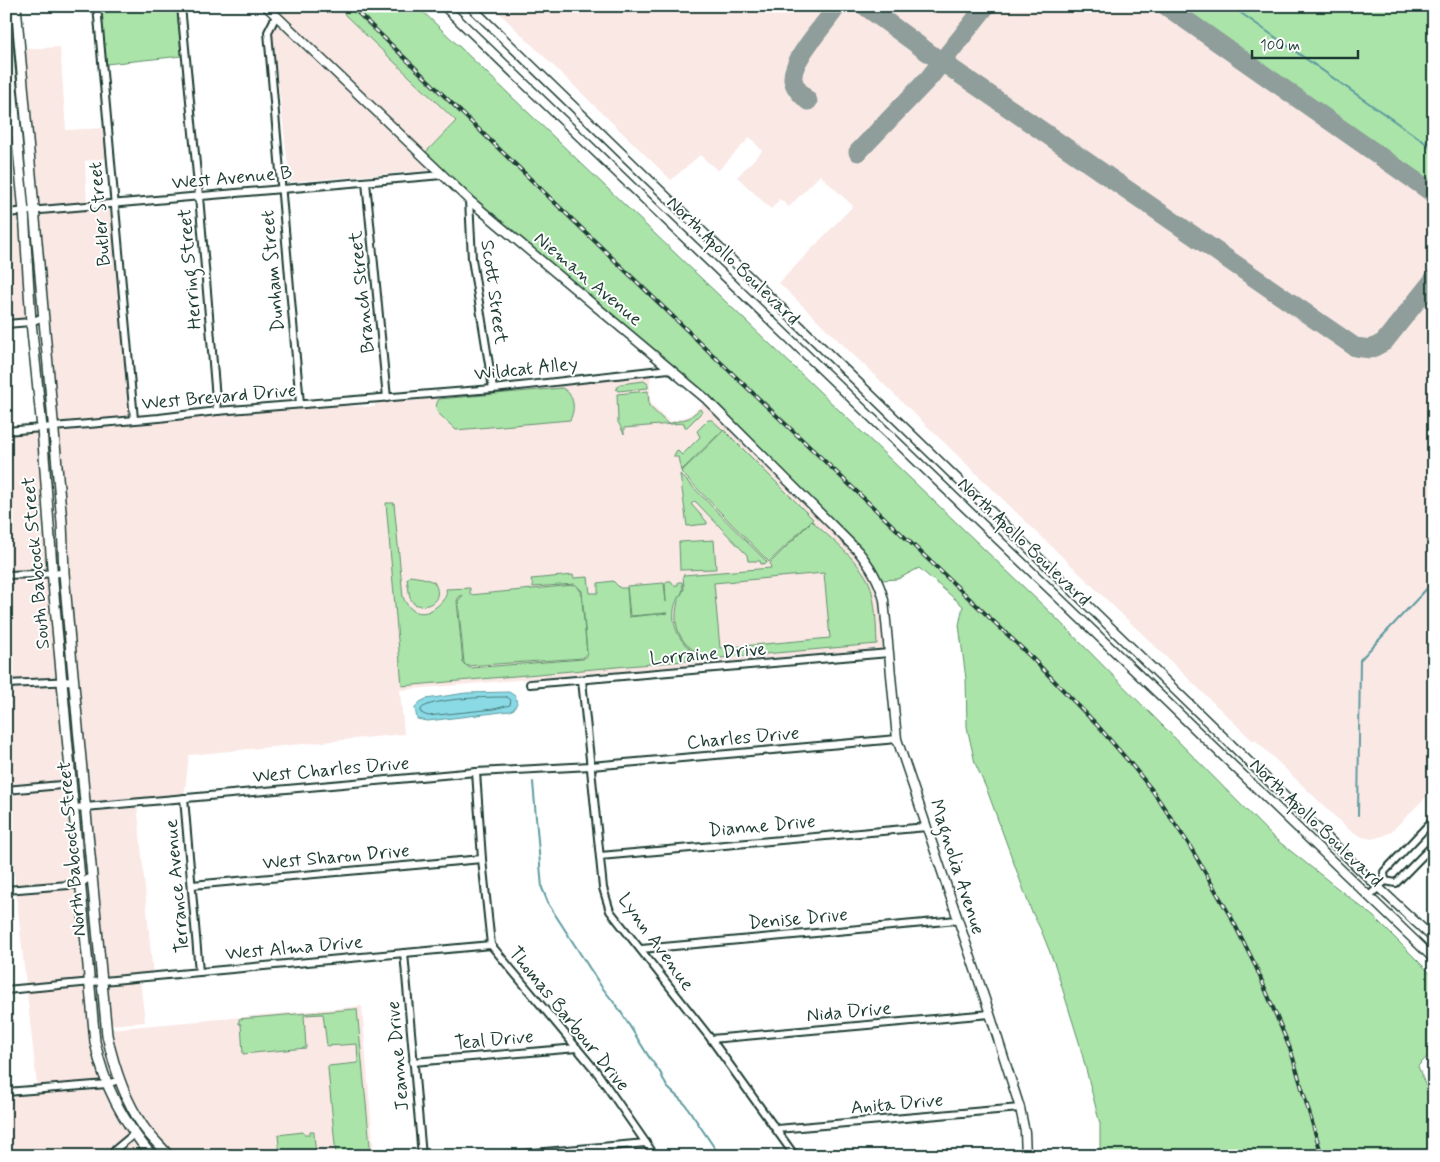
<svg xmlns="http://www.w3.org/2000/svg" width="1440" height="1162" viewBox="0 0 1440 1162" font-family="Mynerve,sans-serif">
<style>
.built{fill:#fae8e5}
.green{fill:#aae4a9;stroke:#64906e;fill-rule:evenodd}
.water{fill:#8adae6;stroke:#5f9b9f}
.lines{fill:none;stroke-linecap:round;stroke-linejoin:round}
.shore{stroke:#4a7c7b;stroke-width:1}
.stream{stroke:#5f9b9f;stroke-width:2}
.taxiway{stroke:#8f9e9a;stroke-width:19}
.minor-casing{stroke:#1f3d34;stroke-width:10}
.tertiary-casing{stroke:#1f3d34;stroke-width:11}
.secondary-casing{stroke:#1f3d34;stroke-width:12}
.minor{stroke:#fff;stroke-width:6}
.tertiary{stroke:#fff;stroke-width:8}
.secondary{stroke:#fff;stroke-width:9}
.rail-casing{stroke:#1f3d34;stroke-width:4}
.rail{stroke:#fff;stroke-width:2;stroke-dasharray:5.5;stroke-linecap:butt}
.labels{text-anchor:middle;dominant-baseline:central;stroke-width:4;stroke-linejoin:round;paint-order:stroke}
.street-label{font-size:19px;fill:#1f3d34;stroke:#fff}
</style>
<rect width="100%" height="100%" fill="#fff"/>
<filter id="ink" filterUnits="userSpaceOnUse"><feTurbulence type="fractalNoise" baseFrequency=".02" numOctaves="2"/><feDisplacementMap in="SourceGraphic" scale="10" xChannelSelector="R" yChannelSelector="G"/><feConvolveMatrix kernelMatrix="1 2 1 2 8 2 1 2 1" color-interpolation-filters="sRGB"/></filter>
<g filter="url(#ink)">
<g class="built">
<polygon points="6,6 20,6 24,49 60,47 66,130 104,128 106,158 85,161 87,205 114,203 134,419 300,404 375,407 375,399 651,371 650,388 651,404 670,422 688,416 700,407 706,399 858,551 880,584 888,648 400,690 404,734 189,755 184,798 137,802 153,976 101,981 99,1030 362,1006 374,1156 6,1156 6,1090 37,1085 6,800 6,431 47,425 38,320 6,322 6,161 15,160 6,53"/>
<polygon points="272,6 339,6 346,16 457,121 425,153"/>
<polygon points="492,6 1434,6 1434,796 1430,793 1391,832 1383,836 1372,839 1362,837 1348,829 1255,740 1253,741 779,283 853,206 820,175 789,207 780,199 771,209 737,177 762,151 750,137 718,171 700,155 671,180"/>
<polygon points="277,22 351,92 432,170 290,182 272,32"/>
<polygon points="140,981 145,1022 109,1025 105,985"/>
</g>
<g class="green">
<polygon points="100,6 177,6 182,56 106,64"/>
<polygon points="339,6 417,6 1054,616 1273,837 1374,917 1434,977 1434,1050 1418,1066 1434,1108 1434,1156 1100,1156 1100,1124 1079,1042 1055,965 1041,930 1031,910 987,790 975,763 967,727 966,679 959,625 963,606 919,568 898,579 882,580 873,564 860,548 709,396 472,197 472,195 470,195 446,173 445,171 443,171 425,153 456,121 346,16"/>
<polygon points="1179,6 1434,6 1434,183"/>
<polygon points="644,381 648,384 648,388 618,391 616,389 620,384"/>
<path d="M 562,388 C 574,394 576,408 570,420 L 456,430 L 438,413 C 435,408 436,404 439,399 Z"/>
<polygon points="648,391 649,406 668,424 689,418 700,409 702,412 687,427 685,427 684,423 624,428 624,434 618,422 617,394"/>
<polygon points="708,420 712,420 723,430 681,471 678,457 674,457 674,455 677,450 682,455 700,437 697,431"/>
<polygon points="724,430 813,519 769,562 681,472"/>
<polygon points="680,474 767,562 767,563 761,564 760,561 748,561 747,555 695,501 691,504 707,522 707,524 687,526"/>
<path d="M 386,503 L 394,503 L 403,597 C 412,618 429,617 443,600 C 446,596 447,594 446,589 L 470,588 L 470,595 L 574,585 L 581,591 L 587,653 L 582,591 L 575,584 L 533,587 L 531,579 L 573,575 L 574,578 L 588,577 L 590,593 L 598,593 L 598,583 L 613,581 L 620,588 L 627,588 L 629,617 L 667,613 L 630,616 L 627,586 L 664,583 L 666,602 L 665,583 L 667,581 L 671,581 L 674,585 L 678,585 L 678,582 L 682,582 L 683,589 L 681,595 L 684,589 L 683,575 L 771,568 L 770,563 L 812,521 C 830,538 861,562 870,585 C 876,604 876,624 877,644 L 720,658 C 683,655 668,629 680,595 C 668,612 674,636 690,649 C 695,654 702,655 707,659 L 402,686 ZM 824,573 L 830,638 L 720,648 L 714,583 ZM 463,595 L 458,601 L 464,663 L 467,666 L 583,658 L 587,653 L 587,656 L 583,659 L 470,668 L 463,663 L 457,601 L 459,597 Z"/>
<polygon points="714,540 716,569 680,570 679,542"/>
<path d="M 410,576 L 423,578 L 434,582 C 444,598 431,610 414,604 L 410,598 L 407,579 Z"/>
<polygon points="355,1009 357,1009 371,1156 336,1156 328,1069 328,1066 358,1063 357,1044 327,1046 323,1014 304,1015 306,1048 243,1054 241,1024 239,1024 239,1019"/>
<polygon points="310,1131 314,1131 314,1134 316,1156 280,1156 278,1135 303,1132 304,1134 310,1134"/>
</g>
<polygon class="water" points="509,692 515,696 517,703 514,709 510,711 428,721 417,719 415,708 420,702 426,699 466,693"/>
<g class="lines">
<path class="shore" d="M 507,697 L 511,700 L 510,705 L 494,709 L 428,716 L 421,713 L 421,709 C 431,698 490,697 507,697 Z"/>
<g class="stream">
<polyline points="1231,6 1434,149"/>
<polyline points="533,782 542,888 549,905 601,986 619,1009 649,1057 660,1072 667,1087 685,1104 720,1156"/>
<polyline points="1358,815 1360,660 1434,581"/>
</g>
<g class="taxiway">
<polyline points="865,6 929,53 1355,347 1371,349 1384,342 1434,279"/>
<polyline points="1166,6 1434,194"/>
<path d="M 808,101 C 802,95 794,88 793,79 C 791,59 827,23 837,6"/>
<polyline points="858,152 929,78 986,6"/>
</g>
<defs>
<g id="minor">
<polyline points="97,6 134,419"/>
<polyline points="181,6 199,196 217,411"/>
<polyline points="276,16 268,32 300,404"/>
<polyline points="366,182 387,398"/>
<polyline points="469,200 472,259 493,389"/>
<polyline points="6,213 442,175"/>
<polyline points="6,324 31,322 43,317"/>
<polyline points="6,431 159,418 217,411 493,389 669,369"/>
<polyline points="6,575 64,573"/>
<polyline points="582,680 603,888 610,911 711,1039 795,1156"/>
<polyline points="6,684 74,681"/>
<polyline points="530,684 889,653"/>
<polyline points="476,772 482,859 491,945 596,1071 655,1156"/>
<polyline points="6,790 72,784"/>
<polyline points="184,798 199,972"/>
<polyline points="74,808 476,772 591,766 897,739"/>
<polyline points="600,856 927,827"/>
<polyline points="1385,881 1384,872 1434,819"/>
<polyline points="1385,881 1396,883 1434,844"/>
<polyline points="192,885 482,859"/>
<polyline points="6,890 81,884 91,876"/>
<polyline points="1369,896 1385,881"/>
<polyline points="641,949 957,920"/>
<polyline points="404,953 422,1156"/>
<polyline points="6,990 491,945"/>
<polyline points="711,1039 990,1014"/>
<polyline points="413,1062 577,1048"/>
<polyline points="6,1092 107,1084 119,1080"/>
<polyline points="777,1129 1020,1108"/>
<polyline points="111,1156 116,1149 134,1134"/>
<polyline points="498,1156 646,1143"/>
</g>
<g id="tertiary">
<path d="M 266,6 L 469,200 L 706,399 L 858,551 C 870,566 879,580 884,600 L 897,739 L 990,1014 L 1020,1108 L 1025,1132 L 1026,1156"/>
<polyline points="444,6 1434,959"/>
<polyline points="470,6 1378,887 1434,939"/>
</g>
<g id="secondary">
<path d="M 16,6 L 62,522 L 64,573 L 72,664 L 107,1035 C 114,1067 124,1099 143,1126 C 150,1137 161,1146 169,1156"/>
<path d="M 6,24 L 24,212 L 31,322 L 42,428 L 54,595 L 95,1042 C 104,1087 123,1121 152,1156"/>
</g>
</defs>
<use href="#minor" class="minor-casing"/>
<use href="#tertiary" class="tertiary-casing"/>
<use href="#secondary" class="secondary-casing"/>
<use href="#minor" class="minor"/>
<use href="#tertiary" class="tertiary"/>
<use href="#secondary" class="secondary"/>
<defs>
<polyline id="rail" points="351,6 718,360 1030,656 1097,725 1131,764 1152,790 1188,843 1232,919 1256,967 1291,1051 1322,1156"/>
</defs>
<use href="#rail" class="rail-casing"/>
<use href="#rail" class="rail"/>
</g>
</g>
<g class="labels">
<g class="street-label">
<text transform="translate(232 178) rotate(-5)">West Avenue B</text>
<text transform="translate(100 214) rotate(-95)">Butler Street</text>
<text transform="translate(733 261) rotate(44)">North Apollo Boulevard</text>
<text transform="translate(190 269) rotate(-95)">Herring Street</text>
<text transform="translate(273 271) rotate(-95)">Dunham Street</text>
<text transform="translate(588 279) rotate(40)">Nieman Avenue</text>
<text transform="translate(362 292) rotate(-96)">Branch Street</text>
<text transform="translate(494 292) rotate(82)">Scott Street</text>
<text transform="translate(526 369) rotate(-6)">Wildcat Alley</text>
<text transform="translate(219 397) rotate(-5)">West Brevard Drive</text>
<text transform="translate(1024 542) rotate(44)">North Apollo Boulevard</text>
<text transform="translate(36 563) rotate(-95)">South Babcock Street</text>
<text transform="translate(708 654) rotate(-5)">Lorraine Drive</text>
<text transform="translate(743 738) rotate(-5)">Charles Drive</text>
<text transform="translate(331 770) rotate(-5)">West Charles Drive</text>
<text transform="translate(1316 823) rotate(44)">North Apollo Boulevard</text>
<text transform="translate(762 826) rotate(-5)">Dianne Drive</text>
<text transform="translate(72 849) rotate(-95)">North Babcock Street</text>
<text transform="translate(336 857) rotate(-5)">West Sharon Drive</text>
<text transform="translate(957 867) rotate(72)">Magnolia Avenue</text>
<text transform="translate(177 886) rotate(-95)">Terrance Avenue</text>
<text transform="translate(798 919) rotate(-5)">Denise Drive</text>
<text transform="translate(656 942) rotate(54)">Lynn Avenue</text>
<text transform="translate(294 948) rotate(-5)">West Alma Drive</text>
<text transform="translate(849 1012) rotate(-5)">Nida Drive</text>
<text transform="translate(569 1019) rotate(51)">Thomas Barbour Drive</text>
<text transform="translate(494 1040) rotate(-5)">Teal Drive</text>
<text transform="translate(398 1056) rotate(-95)">Jeanne Drive</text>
<text transform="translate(897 1104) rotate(-5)">Anita Drive</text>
</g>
</g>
<rect width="1440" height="1162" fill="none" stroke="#fff" stroke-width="25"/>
<rect x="12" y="12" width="1415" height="1137" fill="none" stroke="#1f3d34" stroke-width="2" filter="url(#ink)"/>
<path d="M1252 50v8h106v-8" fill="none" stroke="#1f3d34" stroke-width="2.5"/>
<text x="1260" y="50" font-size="15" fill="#1f3d34" stroke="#ffffff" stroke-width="4" paint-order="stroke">100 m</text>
</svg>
